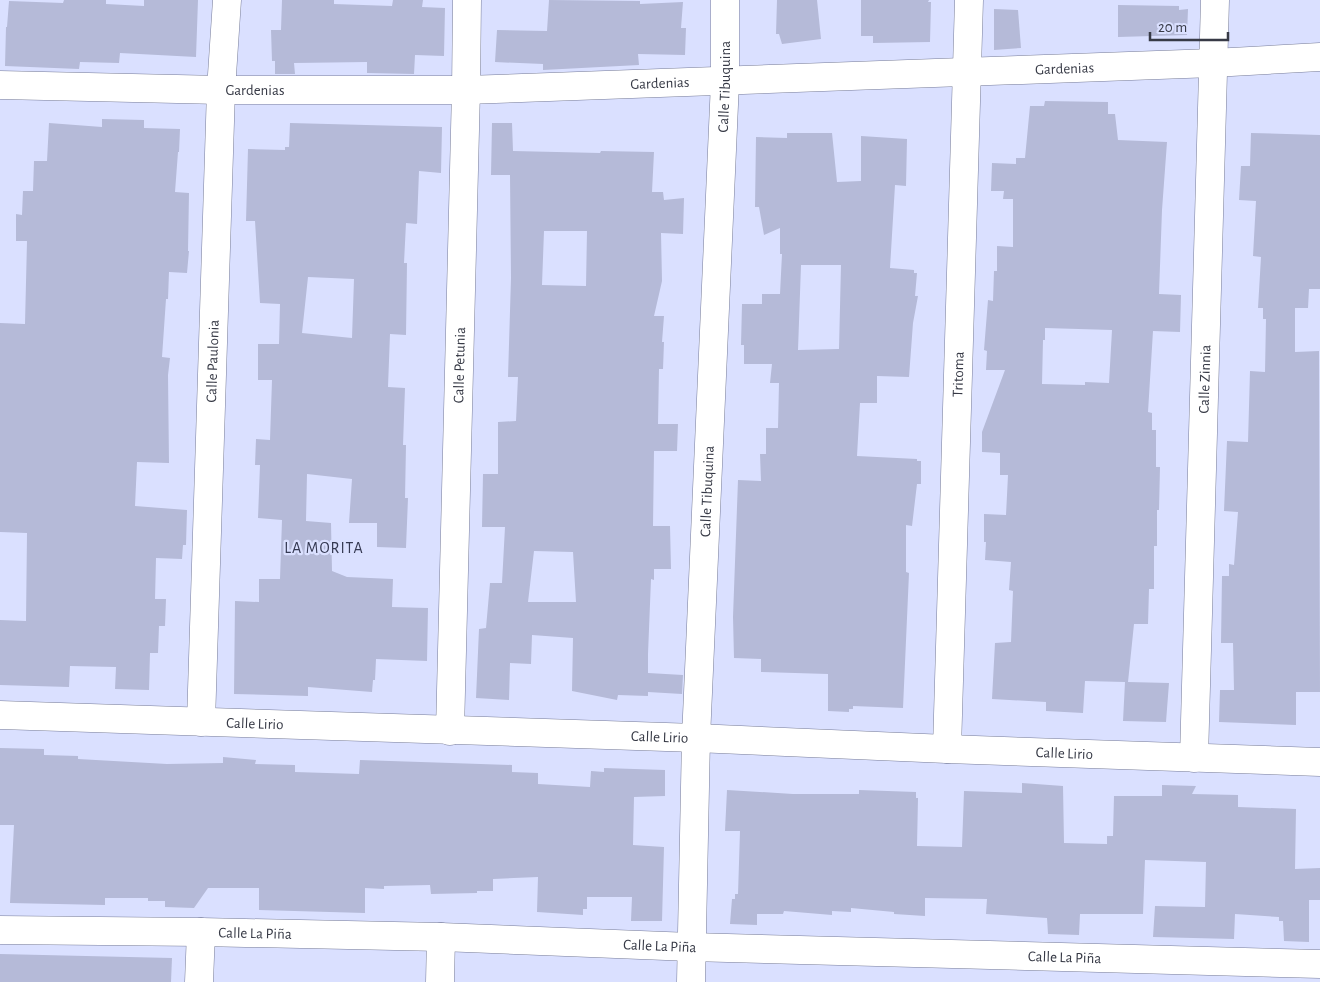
<svg xmlns="http://www.w3.org/2000/svg" width="1320" height="982" viewBox="0 0 1320 982" font-family="'Alegreya Sans',sans-serif">
<style>
.building{fill:#b5bad8;fill-rule:evenodd}
.lines{fill:none;stroke-linecap:round;stroke-linejoin:round}
.minor-casing{stroke:#787d99;stroke-width:29}
.minor{stroke:#fff;stroke-width:28}
.labels{text-anchor:middle;dominant-baseline:central;stroke-width:4.5;stroke-linejoin:round;paint-order:stroke}
.street-label{font-size:15px;fill:#373a46;stroke:#dae0ff}
.neighbourhood-label{font-size:16px;letter-spacing:1px;fill:#353952;stroke:#dae0ff}
</style>
<rect width="100%" height="100%" fill="#dae0ff"/>
<g class="building">
<polygon points="64,0 106,0 106,4 144,6 144,0 198,0 196,57 120,53 119,63 80,62 79,69 5,66 6,27 7,27 9,1 63,3"/>
<polygon points="282,0 334,0 334,4 392,6 393,0 423,0 422,7 445,8 444,56 415,55 414,74 367,73 367,62 294,63 295,74 275,74 275,61 272,61 271,30 281,30"/>
<polygon points="549,0 640,1 640,4 683,2 681,28 686,28 685,55 638,54 639,65 543,70 543,64 495,62 497,30 547,31"/>
<polygon points="777,0 817,0 821,39 782,44 779,34 776,34"/>
<polygon points="861,0 929,0 928,2 931,2 930,42 873,43 873,36 861,36"/>
<polygon points="1118,5 1179,6 1179,10 1188,9 1187,35 1118,37"/>
<polygon points="994,9 1018,10 1021,48 994,50"/>
<path d="M 1045,101 L 1108,102 L 1108,114 L 1115,114 L 1118,140 L 1167,142 L 1162,210 L 1159,294 L 1181,295 L 1180,332 L 1153,331 L 1148,412 L 1152,413 L 1152,430 L 1156,430 L 1156,467 L 1160,467 L 1159,510 L 1157,510 L 1157,546 L 1154,546 L 1154,589 L 1149,589 L 1148,624 L 1134,624 L 1128,682 L 1169,683 L 1166,722 L 1123,721 L 1125,682 L 1085,681 L 1083,713 L 1046,711 L 1046,702 L 992,699 L 995,643 L 1011,642 L 1013,591 L 1009,590 L 1011,562 L 985,560 L 986,542 L 984,542 L 984,514 L 1006,515 L 1008,475 L 1000,475 L 1000,453 L 982,452 L 982,432 L 1005,370 L 986,370 L 987,351 L 984,350 L 988,300 L 993,301 L 994,271 L 997,271 L 997,246 L 1013,247 L 1013,199 L 1003,199 L 1004,191 L 991,191 L 992,163 L 1016,164 L 1016,158 L 1025,158 L 1030,106 L 1044,106 ZM 1045,328 L 1112,330 L 1109,383 L 1085,382 L 1085,385 L 1042,384 L 1043,340 L 1045,340 Z"/>
<polygon points="102,119 144,120 144,128 180,129 179,152 178,152 175,192 189,193 188,251 189,251 187,273 169,272 168,299 166,299 162,357 170,358 168,375 169,463 137,462 135,506 187,510 186,545 183,545 182,559 156,558 155,599 166,599 165,626 159,626 158,653 150,653 149,690 115,689 116,667 70,666 69,687 0,685 0,620 26,621 27,533 0,532 0,323 25,324 27,241 16,241 16,214 22,215 23,191 33,191 34,161 47,161 49,123 102,127"/>
<path d="M 290,123 L 442,127 L 441,173 L 419,171 L 417,224 L 406,223 L 404,263 L 407,263 L 406,335 L 390,334 L 388,387 L 405,388 L 403,445 L 406,445 L 405,498 L 408,498 L 406,548 L 377,547 L 377,523 L 349,523 L 352,479 L 307,474 L 306,521 L 331,523 L 332,571 L 347,577 L 393,579 L 392,607 L 428,608 L 427,661 L 376,659 L 375,680 L 373,680 L 372,692 L 308,687 L 308,696 L 234,694 L 235,601 L 259,602 L 259,579 L 280,579 L 282,520 L 258,518 L 260,465 L 255,465 L 256,439 L 270,440 L 272,380 L 258,380 L 258,344 L 279,344 L 280,304 L 260,303 L 255,221 L 246,221 L 248,149 L 285,150 L 285,147 L 289,147 ZM 308,277 L 354,279 L 352,338 L 302,333 Z"/>
<path d="M 492,123 L 512,123 L 513,151 L 600,153 L 601,151 L 654,152 L 652,192 L 663,192 L 664,200 L 684,198 L 683,234 L 661,233 L 662,281 L 654,316 L 664,316 L 662,342 L 664,342 L 663,369 L 659,369 L 658,424 L 678,424 L 677,451 L 654,451 L 653,526 L 670,526 L 671,569 L 654,569 L 654,580 L 651,579 L 648,654 L 648,673 L 683,675 L 682,694 L 648,692 L 648,696 L 618,695 L 617,700 L 572,691 L 573,638 L 532,635 L 531,664 L 510,663 L 509,700 L 476,698 L 479,629 L 486,628 L 490,583 L 502,583 L 505,527 L 482,527 L 483,474 L 498,474 L 498,422 L 516,421 L 518,377 L 508,377 L 511,278 L 510,175 L 491,175 ZM 544,231 L 587,231 L 586,286 L 542,285 ZM 534,551 L 573,552 L 576,602 L 528,602 Z"/>
<path d="M 787,133 L 832,133 L 837,182 L 861,181 L 861,136 L 907,139 L 906,186 L 895,185 L 890,268 L 914,270 L 914,273 L 917,273 L 915,296 L 918,296 L 913,323 L 909,377 L 877,376 L 877,403 L 860,403 L 857,456 L 917,459 L 917,461 L 921,461 L 921,484 L 917,484 L 912,526 L 906,525 L 906,572 L 909,573 L 903,708 L 853,706 L 853,709 L 849,709 L 849,712 L 828,711 L 828,674 L 761,672 L 761,659 L 734,658 L 733,617 L 738,480 L 761,481 L 760,454 L 766,454 L 766,428 L 778,428 L 779,383 L 770,383 L 772,364 L 744,364 L 744,345 L 741,345 L 742,304 L 762,304 L 762,294 L 780,294 L 782,254 L 780,254 L 780,228 L 764,235 L 759,207 L 755,207 L 756,137 L 787,138 ZM 801,265 L 841,265 L 839,349 L 798,350 Z"/>
<polygon points="1251,133 1320,135 1320,289 1309,289 1308,308 1295,308 1295,352 1319,351 1320,692 1296,692 1296,725 1219,722 1220,690 1234,690 1233,643 1221,643 1222,576 1229,576 1229,564 1234,565 1238,512 1224,511 1227,441 1248,442 1250,371 1265,372 1266,319 1263,319 1263,308 1258,308 1261,257 1253,256 1256,201 1239,200 1241,166 1250,166"/>
<polygon points="0,748 44,749 44,755 78,756 78,759 167,764 223,763 223,757 256,760 255,764 295,765 295,772 359,774 360,760 512,765 512,772 538,773 538,784 590,787 591,771 604,772 604,768 665,770 665,796 634,797 633,845 664,847 662,921 631,921 632,897 587,897 587,909 583,909 583,915 537,912 538,877 493,879 493,891 477,891 477,893 431,894 430,885 384,886 384,889 365,888 365,913 259,910 259,888 208,888 194,908 165,907 165,901 148,901 148,898 105,898 105,905 10,903 14,825 0,825"/>
<polygon points="1022,783 1063,786 1064,843 1107,844 1107,836 1113,836 1114,796 1162,796 1162,785 1196,786 1192,794 1238,795 1238,807 1296,809 1295,869 1320,868 1320,900 1309,900 1309,942 1284,941 1283,921 1279,921 1279,917 1235,914 1234,939 1153,937 1155,906 1205,907 1206,862 1175,861 1145,860 1143,914 1080,914 1079,935 1048,934 1047,918 986,914 987,899 925,898 925,916 894,914 894,912 851,908 851,912 832,911 832,915 784,911 783,914 757,914 757,925 730,924 732,899 735,899 735,894 738,894 740,831 725,831 727,790 793,794 859,794 859,790 916,792 916,798 918,798 917,846 962,847 964,791 1022,793"/>
<polygon points="0,954 172,958 171,982 0,982"/>
</g>
<g class="lines">
<defs>
<g id="minor">
<path id="s1" d="M 0,85 L 221,90 L 466,90 L 1213,63 L 1320,57"/>
<path id="s2" d="M 0,715 L 696,738 L 947,749 L 1320,762"/>
<path id="s3" d="M 201,722 L 221,90 L 227,0"/>
<path id="s4" d="M 450,731 L 466,90 L 467,0"/>
<path id="s5" d="M 947,749 L 969,0"/>
<path id="s6" d="M 1194,758 L 1215,0"/>
<path id="s7" d="M 0,930 L 201,932 L 441,937 L 691,947 L 1320,964"/>
<polyline points="199,982 201,932"/>
<polyline points="440,982 441,937"/>
<path id="s8" d="M 691,982 L 696,738 L 725,82 L 725,0"/>
</g>
</defs>
<use href="#minor" class="minor-casing"/>
<use href="#minor" class="minor"/>
</g>
<g class="labels">
<g class="street-label">
<text stroke="none"><textPath href="#s1" startOffset="1065">Gardenias</textPath></text>
<text stroke="none"><textPath href="#s1" startOffset="660">Gardenias</textPath></text>
<text stroke="none"><textPath href="#s8" startOffset="896">Calle Tibuquina</textPath></text>
<text stroke="none"><textPath href="#s1" startOffset="255">Gardenias</textPath></text>
<text stroke="none"><textPath href="#s3" startOffset="361">Calle Paulonia</textPath></text>
<text stroke="none"><textPath href="#s4" startOffset="366">Calle Petunia</textPath></text>
<text stroke="none"><textPath href="#s5" startOffset="375">Tritoma</textPath></text>
<text stroke="none"><textPath href="#s6" startOffset="379">Calle Zinnia</textPath></text>
<text stroke="none"><textPath href="#s8" startOffset="491">Calle Tibuquina</textPath></text>
<text stroke="none"><textPath href="#s2" startOffset="255">Calle Lirio</textPath></text>
<text stroke="none"><textPath href="#s2" startOffset="660">Calle Lirio</textPath></text>
<text stroke="none"><textPath href="#s2" startOffset="1065">Calle Lirio</textPath></text>
<text stroke="none"><textPath href="#s7" startOffset="255">Calle La Piña</textPath></text>
<text stroke="none"><textPath href="#s7" startOffset="660">Calle La Piña</textPath></text>
<text stroke="none"><textPath href="#s7" startOffset="1065">Calle La Piña</textPath></text>
</g>
<g class="neighbourhood-label">
<text x="324" y="548">LA MORITA</text>
</g>
</g>
<path d="M1150 32v8h78v-8" fill="none" stroke="#373a46" stroke-width="2.5"/>
<text x="1158" y="32" font-size="15" fill="#373a46" stroke="#dae0ff" stroke-width="4" paint-order="stroke">20 m</text>
</svg>
